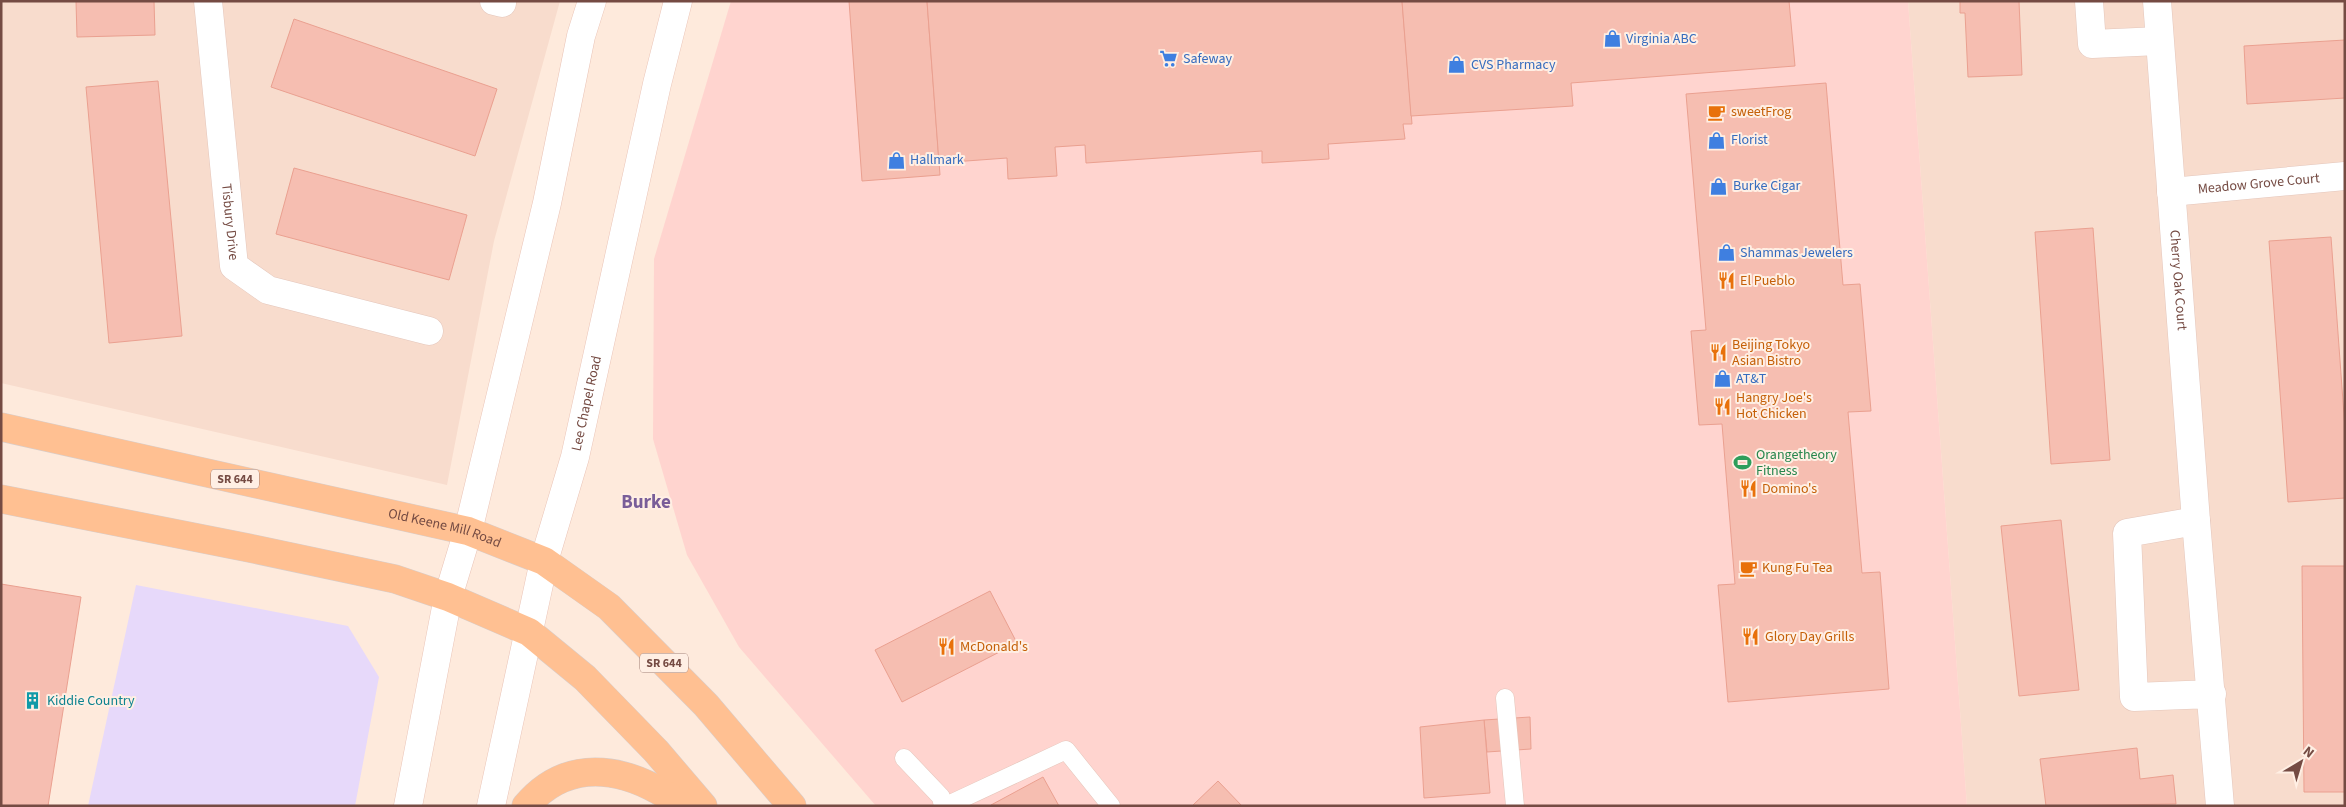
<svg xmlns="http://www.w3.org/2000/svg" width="2346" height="807" viewBox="0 0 2346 807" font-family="'Source Sans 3',sans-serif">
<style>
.residential{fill:#f8dccd}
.commercial{fill:#ffd4cf}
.education{fill:#e7d9fa}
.building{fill:#f6beb1;stroke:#eaa090}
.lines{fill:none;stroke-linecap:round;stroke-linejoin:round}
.lane-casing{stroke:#e4c6bb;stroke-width:19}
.street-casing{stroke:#e4c6bb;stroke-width:29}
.secondary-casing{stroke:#eac4b7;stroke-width:29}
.primary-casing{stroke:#d8cdca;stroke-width:29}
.lane{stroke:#fff;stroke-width:18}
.street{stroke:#fff;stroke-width:28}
.secondary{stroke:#fff;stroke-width:28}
.primary{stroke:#ffc092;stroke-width:28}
.labels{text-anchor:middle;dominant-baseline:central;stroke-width:4;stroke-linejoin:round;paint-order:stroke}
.shield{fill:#ffefe4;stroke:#9e7c73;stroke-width:1}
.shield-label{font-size:12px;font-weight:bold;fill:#754b43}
.shop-label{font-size:14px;fill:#366cbe;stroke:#ffefe4;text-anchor:start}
.food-label{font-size:14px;fill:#c56008;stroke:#ffefe4;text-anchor:start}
.street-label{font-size:14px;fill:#754b43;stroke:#ffefe4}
.leisure-label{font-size:14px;fill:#27864d;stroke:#ffefe4;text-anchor:start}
.culture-label{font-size:14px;fill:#0d838f;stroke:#ffefe4;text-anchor:start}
.district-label{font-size:19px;font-weight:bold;fill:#795e99;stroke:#ffefe4}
</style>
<rect width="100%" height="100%" fill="#feeadc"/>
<g class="residential">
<polygon points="1,1 560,1 494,241 447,485 1,383"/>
<polygon points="1908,1 2345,1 2345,806 1967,806"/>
</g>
<polygon class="commercial" points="731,1 1908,1 1967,806 876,806 739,647 687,555 653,439 654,259"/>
<polygon class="education" points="136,585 348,626 379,677 355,806 88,806"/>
<g class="building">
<polygon points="76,1 154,1 155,35 77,37"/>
<polygon points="849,1 927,1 940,175 862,181"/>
<polygon points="927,1 1402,1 1412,124 1403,124 1405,139 1328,144 1329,159 1262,163 1262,151 1086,163 1085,145 1055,147 1057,176 1008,179 1007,158 939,163"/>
<polygon points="1402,1 1789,1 1795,66 1571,83 1573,106 1411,116"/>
<polygon points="1960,1 2019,1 2022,75 1968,77 1965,13 1960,13"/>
<polygon points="294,19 497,89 475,156 271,87"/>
<polygon points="2345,40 2345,98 2247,104 2244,46"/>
<polygon points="158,81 182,336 109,343 86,87"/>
<polygon points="1826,83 1843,285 1860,284 1871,411 1848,412 1862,573 1880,572 1889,689 1728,702 1718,585 1735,584 1722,424 1699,425 1691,331 1706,330 1686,94"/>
<polygon points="294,168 467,215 449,280 276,234"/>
<polygon points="2093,228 2110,460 2051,464 2035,232"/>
<polygon points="2331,237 2345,429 2345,498 2288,502 2269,241"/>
<polygon points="2061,520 2079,690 2019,696 2001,526"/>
<polygon points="2302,566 2345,566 2345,792 2304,792"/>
<polygon points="1,584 81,597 48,806 1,806"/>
<polygon points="990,591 1017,643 902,702 875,650"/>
<polygon points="1530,717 1531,749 1487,752 1484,720"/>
<polygon points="1484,720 1490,793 1424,798 1420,727"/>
<polygon points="2137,748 2140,779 2173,775 2176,804 2046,806 2040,759"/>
<polygon points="1043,777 1059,806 991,805"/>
<polygon points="1218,781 1242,806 1192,806"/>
</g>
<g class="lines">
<defs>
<g id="lane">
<polyline points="1505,698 1515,806"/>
<polyline points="904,758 941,797 943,806"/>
<polyline points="946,806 1066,750 1111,806"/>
</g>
<g id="street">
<path id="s1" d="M 208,1 L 234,266 L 268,290 L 429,331"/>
<polyline points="494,1 502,3"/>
<polyline points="2089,1 2092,44 2159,41"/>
<path id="s2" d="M 2157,1 L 2196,521"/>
<path id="s3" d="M 2171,192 L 2345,176"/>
<polyline points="2212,694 2134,697 2127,533 2196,521 2220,806"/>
</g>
<g id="secondary">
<polyline points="408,806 448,597 468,531 547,203 581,36 592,1"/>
<path id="s4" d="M 491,806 L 544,561 L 575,457 L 657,84 L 678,1"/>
</g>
<g id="primary">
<path id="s5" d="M 1,427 L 468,531 L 544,561 L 609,607 L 706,705 L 792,806"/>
<polyline points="1,499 249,548 395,579 448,597 529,632 585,678 656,751 703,806"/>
<path d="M 526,806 C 571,753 633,769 682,806"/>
</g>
</defs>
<use href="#lane" class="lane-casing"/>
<use href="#street" class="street-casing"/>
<use href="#secondary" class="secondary-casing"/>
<use href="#primary" class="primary-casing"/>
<use href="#lane" class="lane"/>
<use href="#street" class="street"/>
<use href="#secondary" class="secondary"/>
<use href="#primary" class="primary"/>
</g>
<defs>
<symbol id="shop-bare" viewBox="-9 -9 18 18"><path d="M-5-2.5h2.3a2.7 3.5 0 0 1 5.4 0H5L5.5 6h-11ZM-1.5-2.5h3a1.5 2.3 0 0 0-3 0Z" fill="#3f7fe0" stroke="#ffefe4" stroke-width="2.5" paint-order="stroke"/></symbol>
<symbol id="supermarket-bare" viewBox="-9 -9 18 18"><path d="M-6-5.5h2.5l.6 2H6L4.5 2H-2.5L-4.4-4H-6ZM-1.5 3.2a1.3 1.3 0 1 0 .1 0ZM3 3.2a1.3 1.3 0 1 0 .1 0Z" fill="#3f7fe0" stroke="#ffefe4" stroke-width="2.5" paint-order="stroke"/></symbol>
<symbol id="cafe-bare" viewBox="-9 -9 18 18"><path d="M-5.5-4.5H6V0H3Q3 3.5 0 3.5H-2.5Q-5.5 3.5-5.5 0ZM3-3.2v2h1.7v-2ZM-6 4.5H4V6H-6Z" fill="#e8710a" stroke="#ffefe4" stroke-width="2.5" paint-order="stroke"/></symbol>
<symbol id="restaurant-bare" viewBox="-9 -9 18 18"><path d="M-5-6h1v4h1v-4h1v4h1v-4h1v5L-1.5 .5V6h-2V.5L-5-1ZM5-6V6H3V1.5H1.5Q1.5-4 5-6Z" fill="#e8710a" stroke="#ffefe4" stroke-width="2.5" paint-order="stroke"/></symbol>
<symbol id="stadium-bare" viewBox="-9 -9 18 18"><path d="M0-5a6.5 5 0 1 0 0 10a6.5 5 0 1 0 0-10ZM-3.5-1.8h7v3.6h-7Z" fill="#2e9e5b" stroke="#ffefe4" stroke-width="2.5" paint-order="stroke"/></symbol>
<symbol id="building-bare" viewBox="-9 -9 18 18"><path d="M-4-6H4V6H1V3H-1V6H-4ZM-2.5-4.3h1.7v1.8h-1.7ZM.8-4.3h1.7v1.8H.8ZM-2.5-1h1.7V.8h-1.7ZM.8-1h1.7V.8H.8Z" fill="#0f9aa8" stroke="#ffefe4" stroke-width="2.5" paint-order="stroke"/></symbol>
</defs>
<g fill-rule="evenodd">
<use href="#shop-bare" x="1600" y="26" width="25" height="25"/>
<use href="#supermarket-bare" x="1156" y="46" width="25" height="25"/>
<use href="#shop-bare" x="1444" y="52" width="25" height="25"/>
<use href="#cafe-bare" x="1704" y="100" width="25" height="25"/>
<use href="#shop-bare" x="1704" y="128" width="25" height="25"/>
<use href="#shop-bare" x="884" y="148" width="25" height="25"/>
<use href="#shop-bare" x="1706" y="174" width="25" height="25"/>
<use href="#shop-bare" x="1714" y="240" width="25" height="25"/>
<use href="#restaurant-bare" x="1714" y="268" width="25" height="25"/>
<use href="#restaurant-bare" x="1706" y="340" width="25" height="25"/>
<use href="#shop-bare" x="1710" y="366" width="25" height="25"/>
<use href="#restaurant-bare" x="1710" y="394" width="25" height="25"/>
<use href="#stadium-bare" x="1730" y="450" width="25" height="25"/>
<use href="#restaurant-bare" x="1736" y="476" width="25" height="25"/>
<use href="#cafe-bare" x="1736" y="556" width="25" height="25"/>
<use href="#restaurant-bare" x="1738" y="624" width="25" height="25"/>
<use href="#restaurant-bare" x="934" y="634" width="25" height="25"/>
<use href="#building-bare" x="20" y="688" width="25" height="25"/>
</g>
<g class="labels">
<g class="shield">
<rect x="211" y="469.5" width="48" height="19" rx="4"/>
<rect x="640" y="653.5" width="48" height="19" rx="4"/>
</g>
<g class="shield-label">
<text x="235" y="479">SR 644</text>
<text x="664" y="663">SR 644</text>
</g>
<g class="shop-label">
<text x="1626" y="39">Virginia ABC</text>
<text x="1183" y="59">Safeway</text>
<text x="1471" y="65">CVS Pharmacy</text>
<text x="1731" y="140">Florist</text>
<text x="910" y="160">Hallmark</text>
<text x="1733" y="186">Burke Cigar</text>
<text x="1740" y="253">Shammas Jewelers</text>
<text x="1736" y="379">AT&amp;T</text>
</g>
<g class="food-label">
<text x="1731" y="112">sweetFrog</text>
<text x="1740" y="281">El Pueblo</text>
<text x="1732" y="345">Beijing Tokyo<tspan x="1732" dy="16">Asian Bistro</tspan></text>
<text x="1736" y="398">Hangry Joe's<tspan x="1736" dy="16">Hot Chicken</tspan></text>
<text x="1762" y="489">Domino's</text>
<text x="1762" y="568">Kung Fu Tea</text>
<text x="1765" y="637">Glory Day Grills</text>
<text x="960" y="647">McDonald's</text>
</g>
<g class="street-label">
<text stroke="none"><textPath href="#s3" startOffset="88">Meadow Grove Court</textPath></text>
<text stroke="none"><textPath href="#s1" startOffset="222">Tisbury Drive</textPath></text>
<text stroke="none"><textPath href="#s2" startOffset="280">Cherry Oak Court</textPath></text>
<text stroke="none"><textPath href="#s4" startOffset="414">Lee Chapel Road</textPath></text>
<text stroke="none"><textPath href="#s5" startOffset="455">Old Keene Mill Road</textPath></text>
</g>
<g class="leisure-label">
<text x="1756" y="455">Orangetheory<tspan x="1756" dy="16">Fitness</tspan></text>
</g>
<g class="culture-label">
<text x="47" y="701">Kiddie Country</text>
</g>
<g class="district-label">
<text x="646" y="502">Burke</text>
</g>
</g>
<rect width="2346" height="807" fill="none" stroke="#754b43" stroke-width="5"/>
<g transform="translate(2301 762) rotate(38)" stroke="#ffefe4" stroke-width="4" paint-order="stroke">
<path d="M0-4L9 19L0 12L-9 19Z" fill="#754b43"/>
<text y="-8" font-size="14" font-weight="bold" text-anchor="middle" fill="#754b43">N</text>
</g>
</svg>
